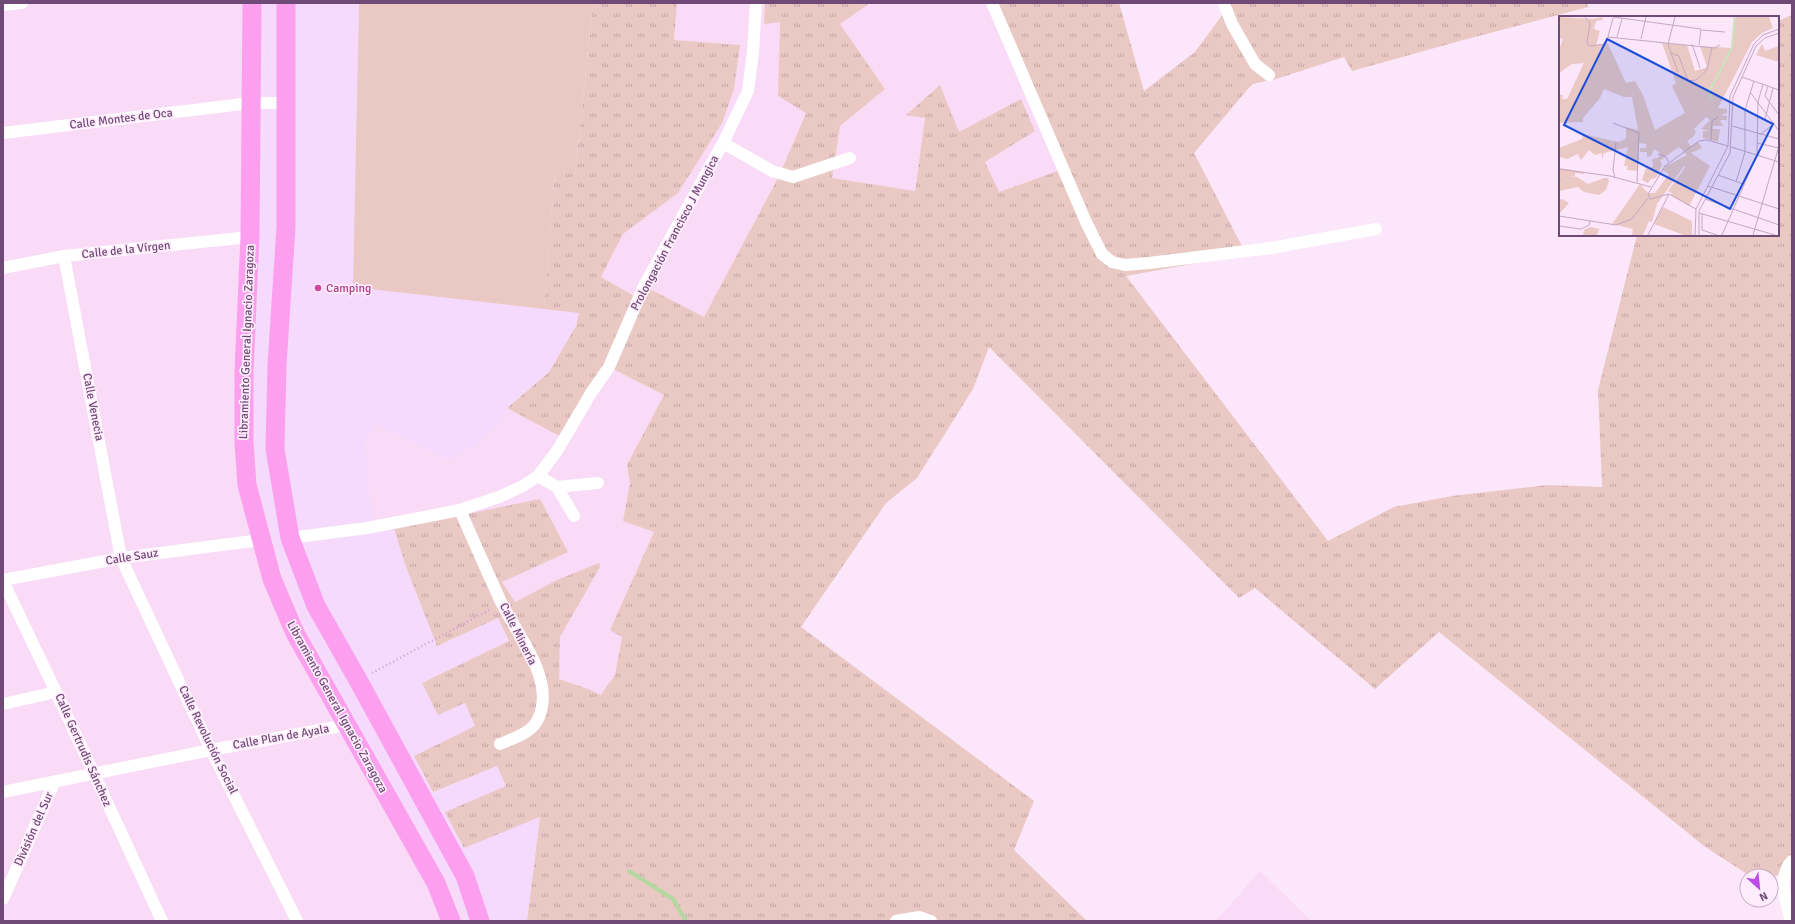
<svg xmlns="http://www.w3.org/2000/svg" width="1795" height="924" viewBox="0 0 1795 924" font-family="Signika,sans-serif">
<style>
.residential{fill:#f9daf7}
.commercial{fill:#f6dafd}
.grass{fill:url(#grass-tufts)}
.green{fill:#eac8c4}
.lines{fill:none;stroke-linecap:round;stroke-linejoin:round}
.stream{stroke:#b3d8a0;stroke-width:4}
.path{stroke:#d2a0d7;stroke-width:2.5;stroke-dasharray:1 3;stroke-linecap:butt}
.minor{stroke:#fff;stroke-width:12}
.primary{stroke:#fb9fee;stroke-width:19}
.hotel-dot{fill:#d1479c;stroke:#ffedfd;stroke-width:1.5}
.labels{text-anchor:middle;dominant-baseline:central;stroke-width:3.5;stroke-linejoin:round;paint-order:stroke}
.street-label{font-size:12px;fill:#704a76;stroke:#ffedfd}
.hotel-label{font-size:12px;fill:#b23c85;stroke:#ffedfd;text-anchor:start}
.inset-river{fill:none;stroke:#c9e6ba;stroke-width:2}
.inset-road{fill:none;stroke:#c4a8c5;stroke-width:1}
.view{fill:#1d4ed8;fill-opacity:0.15;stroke:#1d4ed8;stroke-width:2}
.inset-edge{fill:none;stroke:#704a76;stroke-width:2}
</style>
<defs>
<pattern id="grass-tufts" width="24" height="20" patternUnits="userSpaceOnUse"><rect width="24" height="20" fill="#eac8c4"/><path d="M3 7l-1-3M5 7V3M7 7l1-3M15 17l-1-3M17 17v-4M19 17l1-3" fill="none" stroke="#c2a4a4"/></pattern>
</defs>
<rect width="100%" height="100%" fill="#fce6fa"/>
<g class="residential">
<polygon points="3,3 265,3 264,113 254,396 258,479 306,628 360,727 457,895 466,921 3,921"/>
<polygon points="677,3 765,3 764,24 780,21 778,96 806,112 779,176 704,317 644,286 639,298 601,277 623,234 678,193 722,123 674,40"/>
<polygon points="870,3 991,3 1066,168 998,192 985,162 1035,131 1021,99 959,132 940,85 907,114 925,118 915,191 832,178 840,126 885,89 840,24"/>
<polygon points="609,367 664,395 627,465 630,483 623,521 654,532 610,630 622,637 615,675 601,695 588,689 559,679 560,637 600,567 557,580 515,602 502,582 540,499 360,536 373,522 365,443 376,425 449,460 495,427 507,408 563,438"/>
<polygon points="1260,871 1311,921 1216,921"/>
</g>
<polygon class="commercial" points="265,3 359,3 357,118 579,312 576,326 549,372 515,400 507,408 495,427 475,445 449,460 376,425 365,443 373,522 360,535 394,529 406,567 437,646 498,618 509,642 423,683 465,703 475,727 434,792 497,766 506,786 540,817 527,921 466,921 457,895 360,727 306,628 273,543 258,479 254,396 264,113"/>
<polygon class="grass" points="593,3 677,3 674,40 740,45 734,89 722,123 678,193 623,234 601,277 638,298 644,286 704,317 779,176 806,113 778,96 780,22 764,24 765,3 870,3 840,24 885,89 840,126 832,178 915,191 925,118 906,115 940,85 959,132 1021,99 1035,131 985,162 999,192 1066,168 991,3 1119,3 1144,91 1195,52 1231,3 1587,3 1588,7 1456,42 1352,71 1344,57 1276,79 1252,84 1194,153 1246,254 1126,276 1328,541 1394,507 1452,496 1548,485 1602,487 1598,390 1637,235 1778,235 1778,21 1792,15 1792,866 1771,879 1771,876 1750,876 1704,846 1439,632 1375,689 1255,588 1239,598 989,347 973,389 917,478 886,503 801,627 1034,801 1014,850 1087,921 527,921 540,817 464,848 445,812 506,786 497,766 433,792 414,756 475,726 465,703 438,715 422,683 509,641 498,618 437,646 406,567 394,529 540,499 568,552 502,582 515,602 557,580 599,563 600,567 560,637 559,679 588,689 601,695 615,675 622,637 610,630 654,532 623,521 630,483 627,465 664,395 609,367 563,438 507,408 549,372 576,326 579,313 544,309 555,171 575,174"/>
<polygon class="green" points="359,3 593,3 575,174 555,172 544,309 353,287"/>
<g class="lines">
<polyline class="stream" points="629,871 673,899 686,921"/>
<polyline class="path" points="372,673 491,609"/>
<g class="minor">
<polyline points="992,3 1086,222 1102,254 1112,262 1125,265 1149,263 1271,248 1376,229"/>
<polyline points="1224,3 1232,24 1255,64 1269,75"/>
<polyline points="3,5 22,3"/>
<polyline points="3,133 251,103 286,103"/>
<polyline points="723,143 772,171 793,177 850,158"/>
<polyline points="64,256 121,558 211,750 297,921"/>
<polyline points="3,268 64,256 250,237"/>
<polyline points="538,476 557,487 574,516"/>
<polyline points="557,487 598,483"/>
<path d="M 460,510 C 473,540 487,571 501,602 C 517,635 555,678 539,717 C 533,733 514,738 500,744"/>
<polyline points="290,538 367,528 460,510 499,497 523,486 538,476 557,451 591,393 609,367 644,286 723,143 748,91 753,52 756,3"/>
<polyline points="3,580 121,558 261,540"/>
<polyline points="3,581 56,692 162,921"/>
<polyline points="3,704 56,692"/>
<polyline points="3,792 211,750 346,725"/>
<polyline points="3,899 55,781"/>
<polyline points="896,921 919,917 931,921"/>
<path d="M 1791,921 C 1786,904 1777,875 1792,861"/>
</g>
<g class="primary">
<polyline points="252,3 250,237 244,371 244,442 247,485 272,579 295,633 436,883 451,921"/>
<polyline points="286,3 286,227 277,365 275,449 290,538 316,606 358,680 465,876 480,921"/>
</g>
</g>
<circle class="hotel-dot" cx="318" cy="288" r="4"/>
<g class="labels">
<g class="street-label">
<text transform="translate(121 119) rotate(-7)">Calle Montes de Oca</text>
<text transform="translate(675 233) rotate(-62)">Prolongación Francisco J Mungica</text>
<text transform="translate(126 250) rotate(-6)">Calle de la Vírgen</text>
<text transform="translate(247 342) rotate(-88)">Libramiento General Ignacio Zaragoza</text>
<text transform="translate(93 407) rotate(79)">Calle Venecia</text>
<text transform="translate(132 557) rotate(-9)">Calle Sauz</text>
<text transform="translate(518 634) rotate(63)">Calle Minería</text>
<text transform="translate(337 707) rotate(61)">Libramiento General Ignacio Zaragoza</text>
<text transform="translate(281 737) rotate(-10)">Calle Plan de Ayala</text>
<text transform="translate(208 740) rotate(64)">Calle Revolución Social</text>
<text transform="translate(83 750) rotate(66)">Calle Gertrudis Sánchez</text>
<text transform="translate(34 829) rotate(-66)">División del Sur</text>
</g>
<g class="hotel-label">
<text x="326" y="288">Camping</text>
</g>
</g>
<g transform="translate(1559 16)">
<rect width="220" height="220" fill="#fce6fa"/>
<path d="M 0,1 L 34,3 L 44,1 L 43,4 L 37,5 L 35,13 L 41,15 L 37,29 L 49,28 L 67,67 L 76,65 L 84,79 L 96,114 L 126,97 L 113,70 L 117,67 L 103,27 L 128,29 L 136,55 L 148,51 L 141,30 L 172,32 L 175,1 L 210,1 L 214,12 L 203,17 L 193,26 L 159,92 L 168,93 L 168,97 L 161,99 L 168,100 L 168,104 L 161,104 L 164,110 L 154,110 L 154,113 L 161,113 L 159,126 L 144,122 L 144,115 L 151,115 L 142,113 L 151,104 L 147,101 L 135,113 L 137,116 L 134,121 L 128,125 L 132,130 L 139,126 L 143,132 L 132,137 L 135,139 L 127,151 L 125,150 L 98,188 L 93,206 L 90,205 L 84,219 L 73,219 L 74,213 L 53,208 L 81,168 L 89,177 L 96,177 L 110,158 L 104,154 L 107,150 L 128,139 L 120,131 L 107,140 L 101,145 L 103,148 L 97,162 L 92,163 L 89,167 L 83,164 L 87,152 L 94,151 L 93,143 L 99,142 L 102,138 L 95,133 L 92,140 L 88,141 L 88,136 L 81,136 L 81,132 L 87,132 L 87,128 L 80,127 L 79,155 L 68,154 L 69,150 L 65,150 L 69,131 L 45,137 L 43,144 L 43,137 L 36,139 L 30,134 L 22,144 L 19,138 L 8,143 L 0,141 L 0,132 L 23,123 L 24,118 L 59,126 L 67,123 L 67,111 L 79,114 L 73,81 L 65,81 L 45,73 L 41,82 L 24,102 L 24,106 L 0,107 L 0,79 L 4,79 L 3,83 L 8,83 L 25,47 L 13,48 L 0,57 L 0,34 L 4,23 L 0,22 ZM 203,28 L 206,35 L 220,30 L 220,46 L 197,39 ZM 0,152 L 25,156 L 25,158 L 16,157 L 16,160 L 0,162 ZM 18,161 L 29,168 L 45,162 L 49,162 L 50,165 L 47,174 L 40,179 L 25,176 L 19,171 L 0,175 L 0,168 ZM 3,183 L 10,187 L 1,197 L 0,184 ZM 104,191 L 133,205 L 133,219 L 125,219 L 95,208 ZM 31,211 L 40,213 L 38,219 L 24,219 L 25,214 Z" fill="#eac8c4"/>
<path d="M 12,160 L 18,161 L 0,168 L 0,162 Z" fill="#eac8c4"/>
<path d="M13 24a5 5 0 1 1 10 0a5 5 0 1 1-10 0ZM 135,139 L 151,150 L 130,190 L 112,179 L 113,177 L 109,175 Z" fill="#eac8c4"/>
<path class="inset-river" d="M 153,83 L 150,76 L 173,31 L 176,1"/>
<path class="inset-road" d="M 26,1 L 31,7 L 28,26 L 30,30 L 47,28 L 54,2M 54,1 L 142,13 L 140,29M 116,1 L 109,28 L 112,37 L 120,40 L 129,65 L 137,64 L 148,54 L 153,31M 143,14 L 166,16M 49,21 L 155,32 L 161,29M 58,21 L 63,3M 82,23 L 87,1M 133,28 L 141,52M 112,37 L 119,56M 183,61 L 220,74M 209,70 L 206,80 L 220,99M 191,76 L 220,115M 206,103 L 214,72M 54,107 L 80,117 L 78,166M 173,110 L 220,123M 202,118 L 215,108M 152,124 L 153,105 L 159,101M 198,127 L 220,132M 172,131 L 220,146M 99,138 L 106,140 L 110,146M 0,153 L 51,160 L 92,171M 159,159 L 184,168M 56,162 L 54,154 L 57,126M 177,166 L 186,136 L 186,94 L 195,65M 149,170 L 220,193M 146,183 L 220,209M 137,193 L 110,178 L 91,183 L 89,178 L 106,150 L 140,125 L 148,124 L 169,130M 140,197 L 216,219M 143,198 L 143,214 L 158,219M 0,200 L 57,209 L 73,203 L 89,182M 0,210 L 22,213 L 30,209 L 31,205M 89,219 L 110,178M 136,219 L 137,193 L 169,130 L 171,80 L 195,28 L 204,19 L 220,13M 140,219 L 140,195 L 171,137 L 174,81 L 197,30 L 206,22 L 220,17M 163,219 L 198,139 L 199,86 L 204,68M 194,219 L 220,130"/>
<path class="view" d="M 48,23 L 214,108 L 171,193 L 5,109 Z"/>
<rect width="220" height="220" class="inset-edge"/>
</g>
<rect width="1795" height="924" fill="none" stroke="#704a76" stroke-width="8"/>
<g transform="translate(1759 888) rotate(153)"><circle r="19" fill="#ffedfd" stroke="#c6acc7"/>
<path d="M0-3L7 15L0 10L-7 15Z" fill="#bd4be7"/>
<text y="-6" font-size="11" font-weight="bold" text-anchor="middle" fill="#704a76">N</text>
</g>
</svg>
